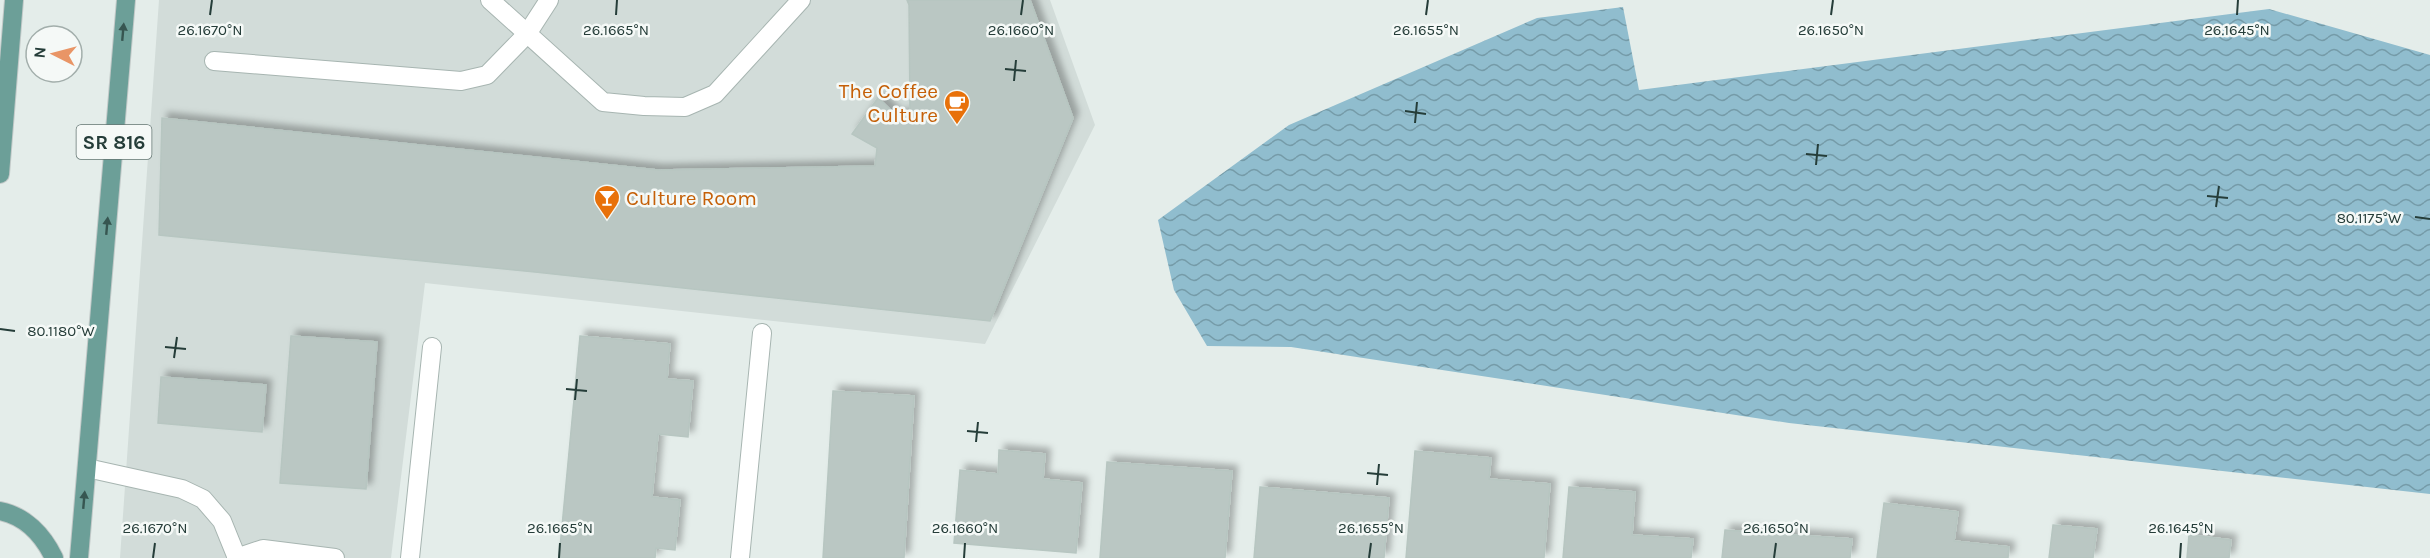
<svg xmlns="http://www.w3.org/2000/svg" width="2430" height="558" viewBox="0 0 2430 558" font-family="Karla,sans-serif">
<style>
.built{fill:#d2dcd9}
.water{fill:url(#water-waves)}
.building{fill:#bac7c3;stroke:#b7c6c1;stroke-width:1.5;filter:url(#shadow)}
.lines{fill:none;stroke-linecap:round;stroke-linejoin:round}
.lane-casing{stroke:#a7b5b1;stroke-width:20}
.primary-casing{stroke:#c2c9c8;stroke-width:20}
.lane{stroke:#fff;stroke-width:18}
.primary{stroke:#6c9f98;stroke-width:18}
.oneway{fill:#375651}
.ticks{fill:none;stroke:#253d39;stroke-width:2}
.labels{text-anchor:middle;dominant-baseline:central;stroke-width:5;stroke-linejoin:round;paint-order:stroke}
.shield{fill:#f5f9f7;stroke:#637572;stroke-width:1.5}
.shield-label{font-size:20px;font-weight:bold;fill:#253d39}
.food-label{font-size:21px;fill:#c56008;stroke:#f5f9f7;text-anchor:end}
.ticks-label{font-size:15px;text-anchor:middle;fill:#253d39;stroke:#f5f9f7;stroke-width:5;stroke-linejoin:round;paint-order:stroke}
</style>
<defs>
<pattern id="water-waves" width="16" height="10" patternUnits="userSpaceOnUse" patternTransform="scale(1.5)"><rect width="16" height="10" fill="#90bdce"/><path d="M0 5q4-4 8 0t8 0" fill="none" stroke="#759ba8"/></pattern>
<filter id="shadow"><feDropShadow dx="5.5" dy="-5.5" stdDeviation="3" flood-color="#0004"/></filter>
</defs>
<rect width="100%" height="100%" fill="#e4edea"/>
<polygon class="built" points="159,0 1050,0 1095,125 985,344 425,283 391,558 120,558"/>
<polygon class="water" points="1623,7 1639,90 2269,9 2430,55 2430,494 1789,423 1291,347 1207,346 1174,290 1158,220 1289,125 1537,18"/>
<g class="building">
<polygon points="907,0 1030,0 1073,118 990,321 535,272 159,235 162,118 658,170 875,166 877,148 852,134 878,98 897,116 910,113 909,5"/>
<polygon points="291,336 377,342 366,489 280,483"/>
<polygon points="580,336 670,344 667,379 693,381 688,437 658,434 652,497 680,500 675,550 656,548 655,558 559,558"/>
<polygon points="161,377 266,385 262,432 158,423"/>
<polygon points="833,391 914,396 904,558 823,558"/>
<polygon points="999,450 1045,454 1043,479 1082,483 1076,553 954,543 960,470 998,474"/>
<polygon points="1415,451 1491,458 1489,479 1550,484 1544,558 1406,558"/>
<polygon points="1107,462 1232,471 1225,558 1100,558"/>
<polygon points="1260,487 1389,498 1384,558 1254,558"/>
<polygon points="1569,487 1635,492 1632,535 1693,539 1691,558 1563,558"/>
<polygon points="1884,503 1958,512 1954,541 2009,547 2008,558 1877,558"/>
<polygon points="2053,525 2097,529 2093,558 2049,558"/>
<polygon points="1725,530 1852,539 1850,558 1722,558"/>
<polygon points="2189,535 2231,540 2229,558 2187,558"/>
</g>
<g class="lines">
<defs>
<g id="lane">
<polyline points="490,0 603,102 644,106 685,107 715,94 801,0"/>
<polyline points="214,61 461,81 487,75 527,34 549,0"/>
<polyline points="87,468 182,489 203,499 222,521 237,558"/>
<polyline points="236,558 263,549 335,558"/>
<polyline points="410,558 432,347"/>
<polyline points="740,558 762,333"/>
</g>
<g id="primary">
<polyline points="0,174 14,0"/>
<path d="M 0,511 C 25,516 43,535 54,558"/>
<polyline points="79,558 126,0"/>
</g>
</defs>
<use href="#lane" class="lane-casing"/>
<use href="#primary" class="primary-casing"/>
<use href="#lane" class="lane"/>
<use href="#primary" class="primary"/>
</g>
<defs><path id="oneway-solid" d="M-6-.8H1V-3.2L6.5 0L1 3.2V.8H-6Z" transform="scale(1.5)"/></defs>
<g class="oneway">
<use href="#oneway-solid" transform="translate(123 32) rotate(-85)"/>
<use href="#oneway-solid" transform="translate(107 226) rotate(-85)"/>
<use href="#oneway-solid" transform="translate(84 500) rotate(-85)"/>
</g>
<path class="ticks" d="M 210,15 L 212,0M 616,15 L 617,0M 1021,15 L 1023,0M 1426,15 L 1428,0M 1831,15 L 1833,0M 2237,15 L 2238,0M 1005,69 L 1026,71M 1014,81 L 1016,60M 1405,111 L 1426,114M 1415,123 L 1417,102M 1806,154 L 1827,156M 1816,165 L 1818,144M 2207,196 L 2228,198M 2216,207 L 2219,186M 2415,217 L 2430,219M 0,329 L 15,331M 165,347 L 186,349M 174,358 L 177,337M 566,389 L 587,391M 575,400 L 577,379M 967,431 L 988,433M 976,442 L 978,422M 1367,473 L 1388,475M 1377,485 L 1379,464M 153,558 L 155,543M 559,558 L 560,543M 964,558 L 965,543M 1369,558 L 1371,543M 1774,558 L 1776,543M 2180,558 L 2181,543"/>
<defs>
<symbol id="cafe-pin" viewBox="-11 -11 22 30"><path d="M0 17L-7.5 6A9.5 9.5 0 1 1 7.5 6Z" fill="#e8710a" stroke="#f5f9f7"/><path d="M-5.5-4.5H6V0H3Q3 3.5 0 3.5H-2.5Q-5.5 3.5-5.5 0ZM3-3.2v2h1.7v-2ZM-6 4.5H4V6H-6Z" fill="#fff"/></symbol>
<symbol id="bar-pin" viewBox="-11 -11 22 30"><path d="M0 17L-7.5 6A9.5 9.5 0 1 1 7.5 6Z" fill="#e8710a" stroke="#f5f9f7"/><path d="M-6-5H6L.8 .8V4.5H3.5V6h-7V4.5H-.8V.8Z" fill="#fff"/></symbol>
</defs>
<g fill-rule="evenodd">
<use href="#cafe-pin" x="942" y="88" width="30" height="40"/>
<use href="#bar-pin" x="592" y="183" width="30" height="40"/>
</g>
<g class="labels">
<rect class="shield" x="76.5" y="125" width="75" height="34" rx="4.5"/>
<g class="shield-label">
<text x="114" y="142">SR 816</text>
</g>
<g class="food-label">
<text x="938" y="91">The Coffee<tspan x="938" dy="24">Culture</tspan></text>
<text x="626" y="198" text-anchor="start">Culture Room</text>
</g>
</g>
<g class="ticks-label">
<text x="210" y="35">26.1670°N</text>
<text x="616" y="35">26.1665°N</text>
<text x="1021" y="35">26.1660°N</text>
<text x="1426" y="35">26.1655°N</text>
<text x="1831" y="35">26.1650°N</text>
<text x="2237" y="35">26.1645°N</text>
<text x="2369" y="223">80.1175°W</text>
<text x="61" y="336">80.1180°W</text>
<text x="155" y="533">26.1670°N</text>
<text x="560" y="533">26.1665°N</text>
<text x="965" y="533">26.1660°N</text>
<text x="1371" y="533">26.1655°N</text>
<text x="1776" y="533">26.1650°N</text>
<text x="2181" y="533">26.1645°N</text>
</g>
<g transform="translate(54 54) rotate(276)"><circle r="28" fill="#f5f9f7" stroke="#a2aeab" stroke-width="1.5"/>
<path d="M0-4.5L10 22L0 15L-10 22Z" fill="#e99566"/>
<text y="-9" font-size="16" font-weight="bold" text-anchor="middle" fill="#253d39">N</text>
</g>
</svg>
